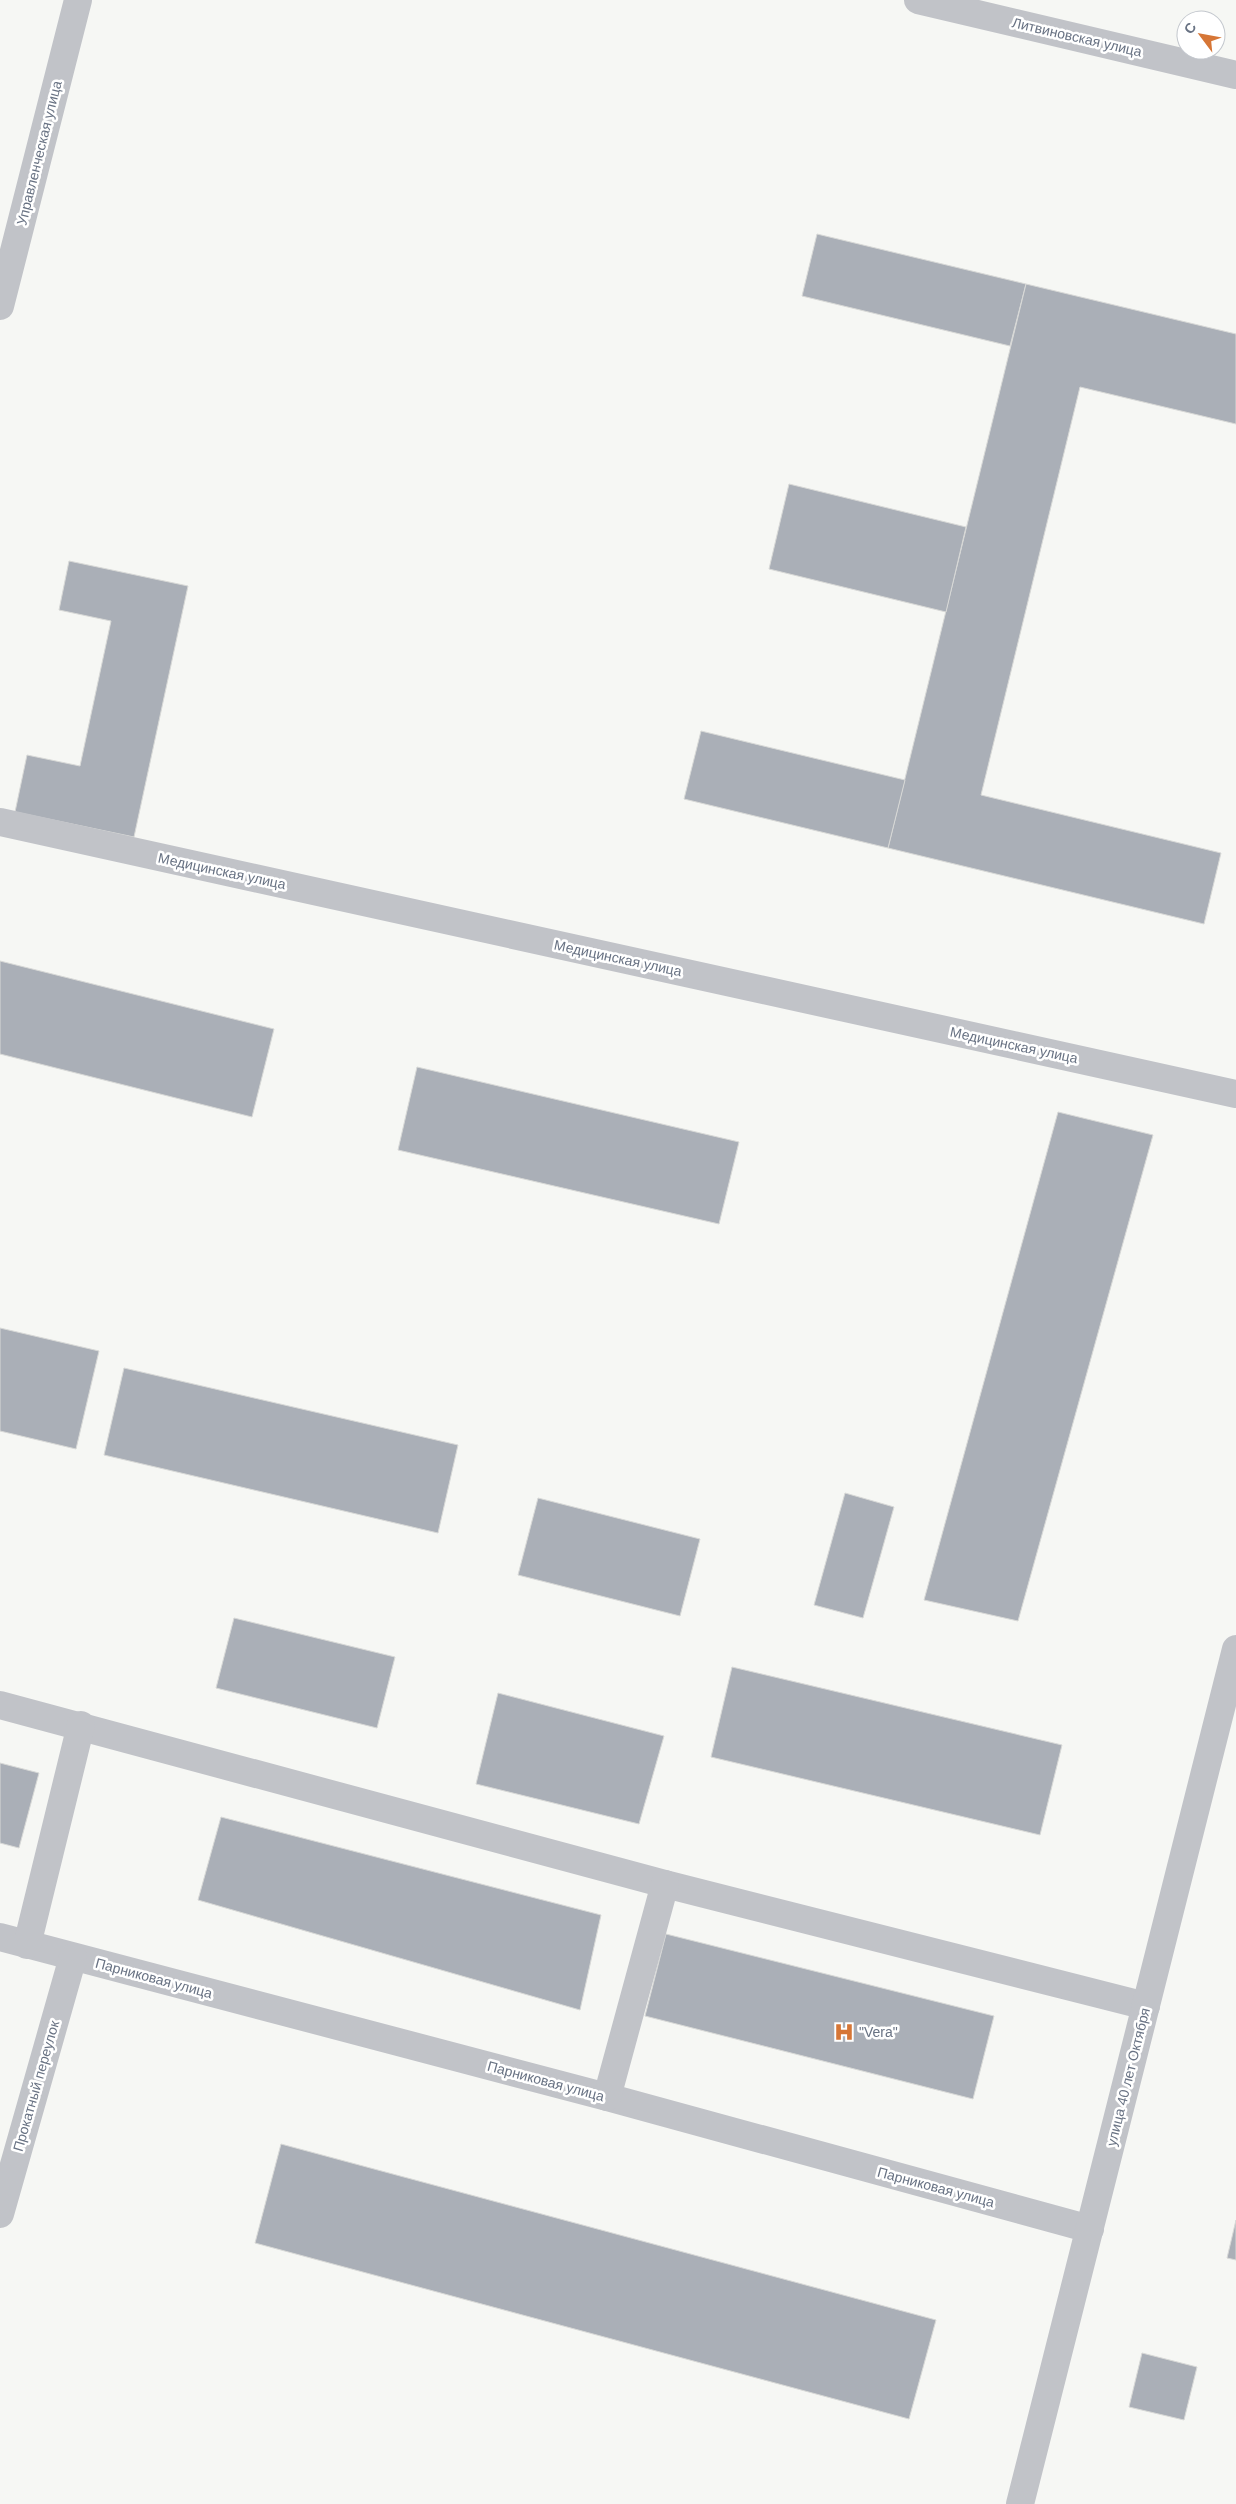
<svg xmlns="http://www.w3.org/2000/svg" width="1236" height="2504" viewBox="0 0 1236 2504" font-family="Helvetica,sans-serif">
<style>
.building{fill:#aaafb7;stroke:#d8d9d7}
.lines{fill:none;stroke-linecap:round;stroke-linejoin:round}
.minor{stroke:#c1c3c8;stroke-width:28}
.labels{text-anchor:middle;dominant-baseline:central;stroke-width:5;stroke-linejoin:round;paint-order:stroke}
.street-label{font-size:14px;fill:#687283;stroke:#fff}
.poi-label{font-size:14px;fill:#687283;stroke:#fff;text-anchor:start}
</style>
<rect width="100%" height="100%" fill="#f6f7f4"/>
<g class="building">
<polygon points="817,234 1026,284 1010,346 802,296"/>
<polygon points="1026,284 1236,334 1236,424 1080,387 981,795 1221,853 1204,924 888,848"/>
<polygon points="789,484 966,527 946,612 769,569"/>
<polygon points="69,561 188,586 134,837 15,812 27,755 80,766 111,621 59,610"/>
<polygon points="701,731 905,780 888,848 684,799"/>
<polygon points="0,961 274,1029 252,1117 0,1054"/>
<polygon points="417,1067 739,1142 719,1224 398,1150"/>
<polygon points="1058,1112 1153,1135 1018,1621 924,1600"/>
<polygon points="0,1328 99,1351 76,1449 0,1431"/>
<polygon points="124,1368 458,1445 438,1533 104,1455"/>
<polygon points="845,1493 894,1507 863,1618 814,1605"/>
<polygon points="538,1498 700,1539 680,1616 518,1575"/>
<polygon points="234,1618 395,1657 377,1728 216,1688"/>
<polygon points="732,1667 1062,1745 1040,1835 711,1757"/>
<polygon points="498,1693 664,1736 639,1824 476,1784"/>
<polygon points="0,1763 39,1773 19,1848 0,1843"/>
<polygon points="221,1817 601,1915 580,2010 198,1900"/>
<polygon points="666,1934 994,2016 973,2099 645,2016"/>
<polygon points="281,2144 936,2320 909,2419 255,2243"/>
<polygon points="1236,2220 1236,2260 1227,2258"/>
<polygon points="1142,2353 1197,2367 1184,2420 1129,2407"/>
</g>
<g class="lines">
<g class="minor">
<polyline points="918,0 1236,75"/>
<polyline points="0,306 78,0"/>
<polyline points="0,822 1236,1094"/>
<polyline points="0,1705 665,1884 1146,2006"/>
<polyline points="0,1937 607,2097 1090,2229"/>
<polyline points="27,1945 81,1725"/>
<polyline points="607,2097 665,1884"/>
<polyline points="0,2214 73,1957"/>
<polyline points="1020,2504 1236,1649"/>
</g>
</g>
<defs>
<symbol id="hospital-bare" viewBox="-9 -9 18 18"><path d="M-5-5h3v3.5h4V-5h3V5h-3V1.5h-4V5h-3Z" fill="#d67636" stroke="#fff" stroke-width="2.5" paint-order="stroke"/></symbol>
</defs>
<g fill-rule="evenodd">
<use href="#hospital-bare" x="830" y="2018" width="28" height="28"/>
</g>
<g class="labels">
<g class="street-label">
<text transform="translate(1077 37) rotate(13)">Литвиновская улица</text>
<text transform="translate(39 153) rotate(-76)">Управленческая улица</text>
<text transform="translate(222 871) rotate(12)">Медицинская улица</text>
<text transform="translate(618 958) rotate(12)">Медицинская улица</text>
<text transform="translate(1014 1045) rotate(12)">Медицинская улица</text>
<text transform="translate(154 1978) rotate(15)">Парниковая улица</text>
<text transform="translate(1128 2077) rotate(-76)">улица 40 лет Октября</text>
<text transform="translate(546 2081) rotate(15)">Парниковая улица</text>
<text transform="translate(36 2086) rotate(-74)">Прокатный переулок</text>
<text transform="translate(936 2187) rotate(15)">Парниковая улица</text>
</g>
<g class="poi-label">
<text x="859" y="2032">"Vera"</text>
</g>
</g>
<g transform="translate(1201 35) rotate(302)"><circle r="24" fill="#ffffff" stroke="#c3c7cd"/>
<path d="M0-4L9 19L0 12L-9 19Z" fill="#d67636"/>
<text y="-8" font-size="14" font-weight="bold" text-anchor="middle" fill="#687283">С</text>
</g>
</svg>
